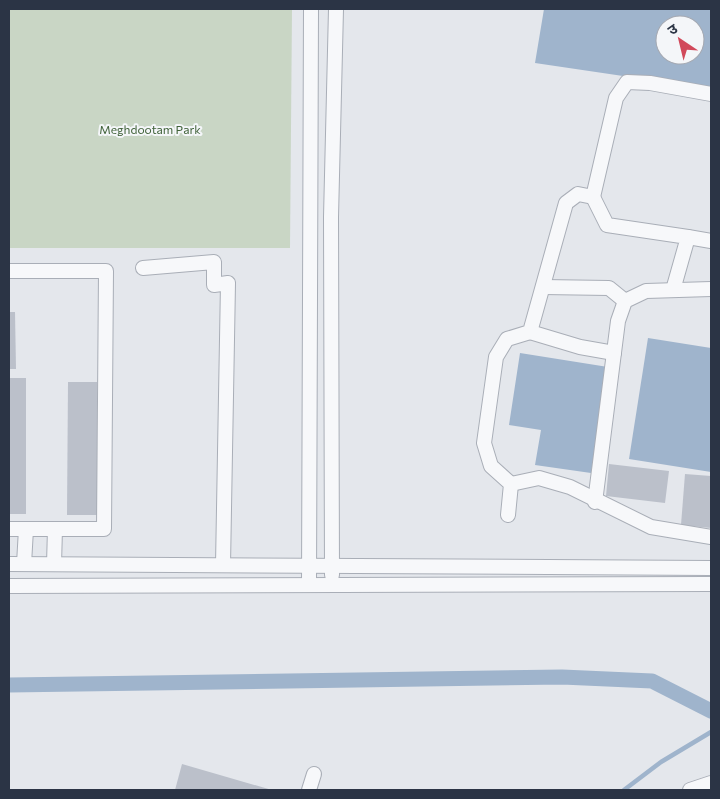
<svg xmlns="http://www.w3.org/2000/svg" width="720" height="799" viewBox="0 0 720 799" font-family="Commissioner,'Noto Sans Devanagari',sans-serif">
<style>
.green{fill:#c9d6c5}
.water{fill:#9fb4cc;fill-rule:evenodd}
.lines{fill:none;stroke-linecap:round;stroke-linejoin:round}
.stream{stroke:#9fb4cc;stroke-width:4.5}
.canal{stroke:#9fb4cc;stroke-width:15}
.building{fill:#bbc0ca}
.minor-casing{stroke:#a9aeb7;stroke-width:16}
.minor{stroke:#f7f8fa;stroke-width:14}
.labels{text-anchor:middle;dominant-baseline:central;stroke-width:4;stroke-linejoin:round;paint-order:stroke}
.park-label{font-size:12px;fill:#3f6138;stroke:#f4f6f9}
</style>
<rect width="100%" height="100%" fill="#e4e7ec"/>
<polygon class="green" points="9,9 292,9 290,248 9,248"/>
<g class="water">
<path d="M 544,9 L 711,9 L 711,89 L 535,63 ZM 665,25 L 695,25 L 695,55 L 665,55 Z"/>
<polygon points="648,338 711,348 711,472 629,459"/>
<polygon points="520,353 608,367 591,473 535,465 541,430 509,425"/>
</g>
<g class="lines">
<polyline class="stream" points="624,790 661,762 711,732"/>
<polyline class="canal" points="9,685 562,677 652,681 711,711"/>
</g>
<g class="building">
<polygon points="9,312 15,312 16,369 9,369"/>
<rect x="9" y="378" width="17" height="136"/>
<polygon points="68,382 97,382 97,515 67,515"/>
<polygon points="609,464 669,471 665,503 606,496"/>
<polygon points="685,474 711,476 711,528 681,525"/>
<polygon points="182,764 272,790 175,790"/>
</g>
<g class="lines">
<defs>
<g id="minor">
<polyline points="593,197 607,225 688,237 673,290"/>
<polyline points="688,237 711,241"/>
<polyline points="143,268 214,262 214,285 228,283 223,565"/>
<polyline points="9,271 106,271 104,529 9,529"/>
<polyline points="543,287 609,288 625,301"/>
<polyline points="530,332 580,347 614,353"/>
<polyline points="511,484 539,478 570,487 651,527 711,537"/>
<polyline points="595,502 618,321 625,301 646,291 711,289"/>
<polyline points="508,515 511,484 491,466 484,443 496,357 507,339 530,332 566,203 578,194 593,197 616,98 627,82 650,83 711,94"/>
<polyline points="9,564 711,568"/>
<polyline points="24,564 26,529"/>
<polyline points="54,564 55,529"/>
<polyline points="332,575 331,217 336,9"/>
<polyline points="309,585 311,9"/>
<polyline points="9,586 711,584"/>
<polyline points="309,790 314,774"/>
<polyline points="690,790 711,783"/>
</g>
</defs>
<use href="#minor" class="minor-casing"/>
<use href="#minor" class="minor"/>
</g>
<g class="labels">
<g class="park-label">
<text x="150" y="129">Meghdootam Park</text>
</g>
</g>
<rect width="720" height="799" fill="none" stroke="#2b3445" stroke-width="20"/>
<g transform="translate(680 40) rotate(325)"><circle r="24" fill="#f4f6f9" stroke="#a4a8b1"/>
<path d="M0-4L9 19L0 12L-9 19Z" fill="#d1495b"/>
<text y="-8" font-size="14" font-weight="bold" text-anchor="middle" fill="#2b3445">उ</text>
</g>
</svg>
